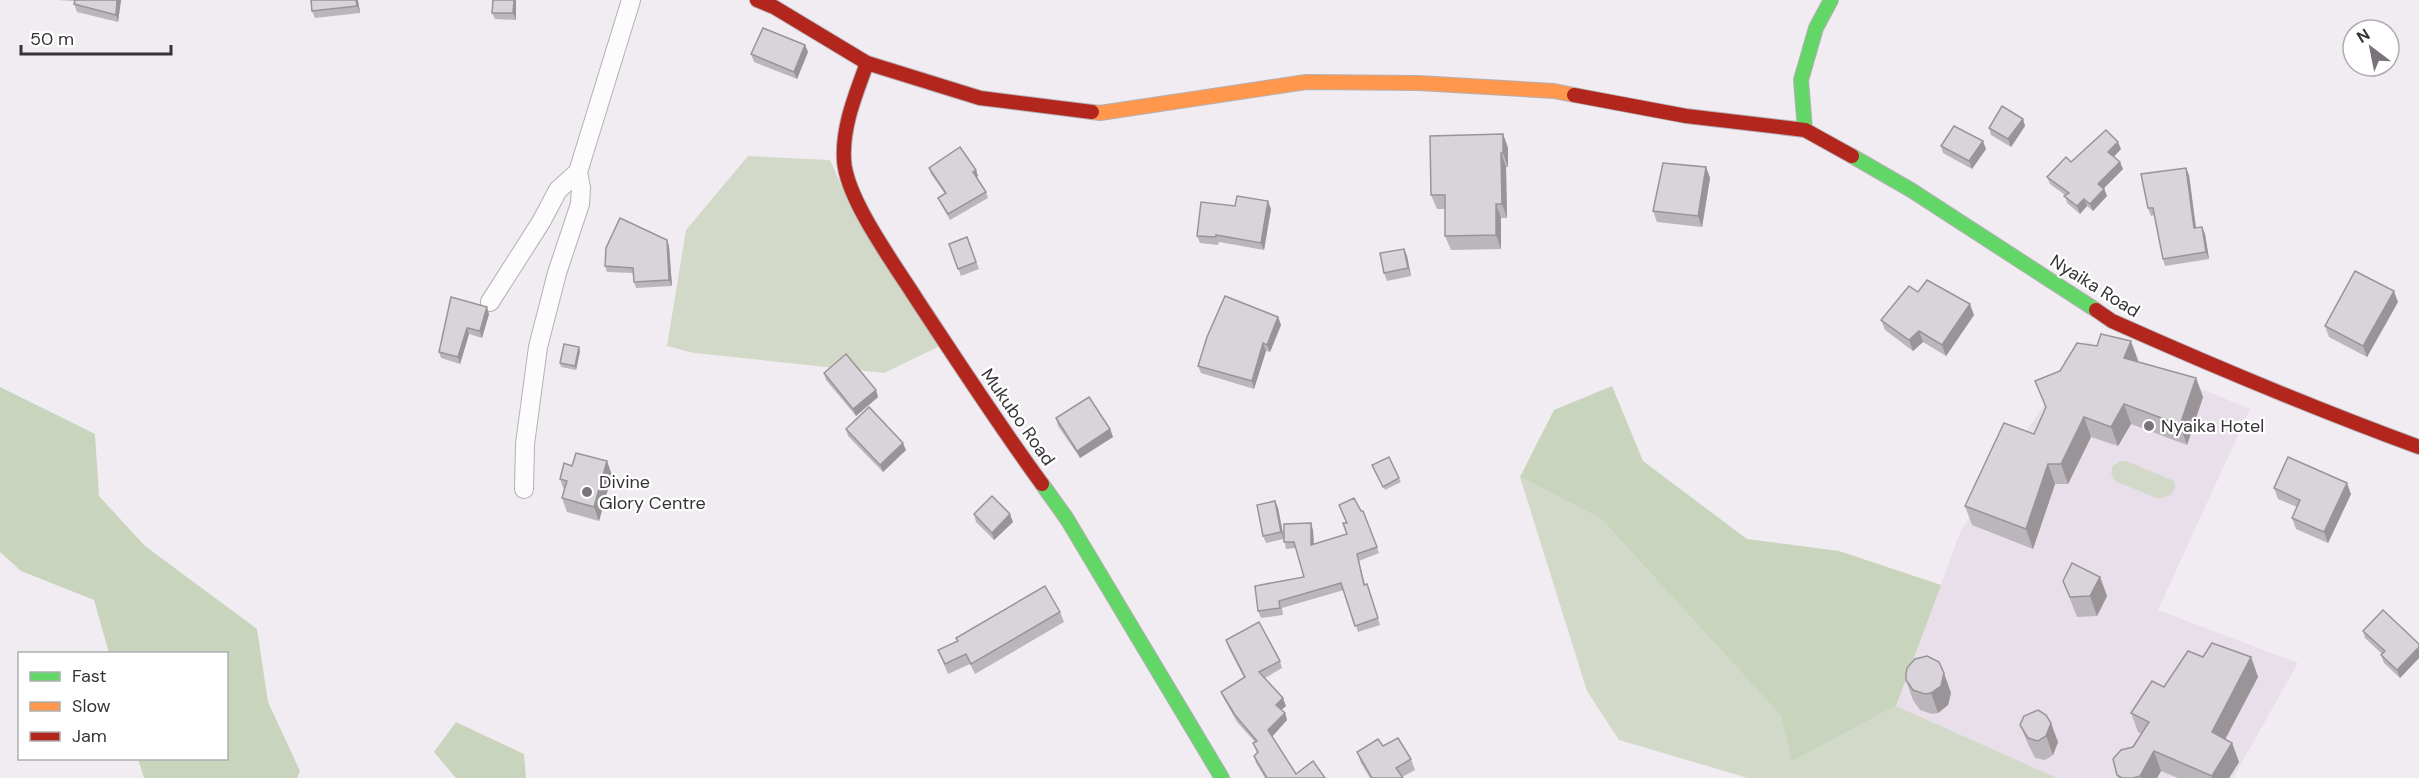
<svg xmlns="http://www.w3.org/2000/svg" width="2419" height="778" viewBox="0 0 2419 778" font-family="'DM Sans',sans-serif">
<style>
.built{fill:#e8dfea}
.green{fill:#d2d9c9}
.forest{fill:#c9d4bc}
.lines{fill:none;stroke-linecap:round;stroke-linejoin:round}
.street-casing{stroke:#b3b0b4;stroke-width:20}
.fast-casing{stroke:#b3b0b4;stroke-width:16}
.slow-casing{stroke:#b3b0b4;stroke-width:16}
.jam-casing{stroke:#b3b0b4;stroke-width:16}
.street{stroke:#fdfcfd;stroke-width:18}
.fast{stroke:#63d668;stroke-width:14}
.slow{stroke:#ff974d;stroke-width:14}
.jam{stroke:#b3261e;stroke-width:14}
.wall{fill:#bbb6bb}
.shaded-wall{fill:#989498}
.building{fill:#d9d4d9;stroke:#989498;stroke-width:1.5}
.poi-dot{fill:#787479;stroke:#fff;stroke-width:2}
.labels{text-anchor:middle;dominant-baseline:central;stroke-width:4.5;stroke-linejoin:round;paint-order:stroke}
.street-label{font-size:18px;fill:#373438;stroke:#fff}
.poi-label{font-size:18px;fill:#373438;stroke:#fff;text-anchor:start}
</style>
<rect width="100%" height="100%" fill="#f1ecf2"/>
<polygon class="built" points="2086,341 2250,409 2158,610 2298,663 2233,778 2057,778 1896,706 1961,530"/>
<g class="green">
<polygon points="748,156 830,160 846,196 940,346 884,373 694,353 667,346 686,230"/>
<polygon points="2120,461 2126,461 2174,481 2175,488 2171,495 2159,499 2115,481 2111,473 2113,466"/>
<polygon points="1520,477 1601,519 1781,716 1791,762 1896,706 2057,778 1748,778 1619,740 1587,691"/>
</g>
<g class="forest">
<polygon points="1612,386 1643,461 1747,539 1839,551 1941,585 1896,706 1791,762 1781,716 1601,519 1520,477 1554,410"/>
<polygon points="0,387 95,434 99,496 145,546 257,629 268,702 300,771 297,778 144,778 138,759 226,758 226,654 109,653 94,600 21,571 0,552"/>
<polygon points="456,722 524,754 526,778 456,778 434,752"/>
</g>
<g class="lines">
<defs>
<g id="street">
<polyline points="490,302 541,222 558,190 578,172"/>
<polyline points="524,489 525,444 538,347 557,273 580,204 581,188 578,172 631,0"/>
</g>
<g id="fast">
<polyline points="1805,130 1801,80 1816,28 1831,0"/>
<polyline points="1852,156 1911,190 2096,310"/>
<polyline points="1042,484 1067,519 1222,778"/>
</g>
<polyline id="slow" points="1092,112 1100,113 1306,82 1418,83 1554,91 1574,95"/>
<g id="jam">
<polyline points="757,0 774,7 867,63 980,98 1092,112"/>
<path d="M 867,63 C 856,94 842,126 844,160 C 846,199 895,265 917,300 C 958,362 998,424 1042,484"/>
<polyline points="1574,95 1686,116 1805,130 1852,156"/>
<path d="M 2096,310 L 2112,321 C 2213,366 2315,409 2419,447"/>
</g>
</defs>
<use href="#street" class="street-casing"/>
<use href="#fast" class="fast-casing"/>
<use href="#slow" class="slow-casing"/>
<use href="#jam" class="jam-casing"/>
<use href="#street" class="street"/>
<use href="#fast" class="fast"/>
<use href="#slow" class="slow"/>
<use href="#jam" class="jam"/>
</g>
<g class="wall">
<polygon points="58,0 121,0 118,22 77,12 74,4 74,1"/>
<polygon points="311,0 358,0 360,13 315,18 312,11"/>
<polygon points="493,0 516,0 516,20 495,19 492,13"/>
<polygon points="805,45 808,52 797,79 754,62 751,54"/>
<polygon points="2023,119 2025,126 2011,147 1991,135 1989,128"/>
<polygon points="1503,134 1508,148 1508,167 1506,167 1507,218 1501,218 1501,249 1451,250 1445,236 1445,209 1437,209 1431,195"/>
<polygon points="1941,146 1986,149 1972,169 1943,153"/>
<polygon points="2121,149 2113,157 2123,169 2104,188 2107,196 2093,211 2087,206 2080,214 2067,203 2065,195 2050,184 2047,177 2071,162"/>
<polygon points="1706,167 1710,178 1702,227 1657,222 1653,211"/>
<polygon points="929,168 976,170 978,176 977,177 986,192 988,198 950,220 941,204 938,198 945,194 931,174"/>
<polygon points="2189,175 2196,228 2205,234 2209,259 2165,266 2163,259 2154,215 2151,216 2148,208"/>
<polygon points="1271,209 1264,250 1219,242 1218,245 1200,243 1197,236"/>
<polygon points="967,237 979,269 961,276 949,244"/>
<polygon points="667,240 669,246 672,286 636,288 634,282 633,273 607,272 605,266"/>
<polygon points="1404,249 1407,256 1411,276 1387,281 1384,273"/>
<polygon points="1918,292 1974,315 1946,356 1923,342 1913,351 1885,330 1881,320"/>
<polygon points="451,297 489,314 482,338 469,334 460,364 441,358 439,352"/>
<polygon points="2398,302 2367,357 2329,337 2325,326"/>
<polygon points="1278,317 1281,325 1270,352 1266,351 1254,389 1201,373 1198,366"/>
<polygon points="580,351 576,370 561,367 560,363"/>
<polygon points="2138,360 2137,361 2196,378 2203,397 2187,445 2131,424 2118,446 2091,437 2068,484 2055,484 2033,549 1972,525 1965,506 2034,434 2046,408 2035,381"/>
<polygon points="824,373 876,390 878,397 856,416 826,380"/>
<polygon points="1056,418 1110,429 1113,437 1080,458 1058,426"/>
<polygon points="846,429 906,450 883,472 848,436"/>
<polygon points="1372,465 1399,478 1401,482 1385,490"/>
<polygon points="612,475 599,521 567,512 562,498 564,490 560,479"/>
<polygon points="2274,488 2351,494 2328,543 2296,529 2292,518 2297,507 2278,499"/>
<polygon points="1275,501 1278,508 1284,538 1313,530 1314,544 1347,535 1346,523 1339,505 1361,511 1363,511 1379,553 1359,561 1365,584 1367,584 1380,625 1358,632 1344,590 1282,608 1283,615 1261,618 1258,611 1304,577 1296,548 1286,549 1284,539 1266,543 1263,536"/>
<polygon points="974,514 1013,522 994,540 976,522"/>
<polygon points="2100,577 2107,596 2097,616 2077,617 2063,581"/>
<polygon points="1060,612 1064,622 975,674 970,664 948,674 938,650 958,641 956,638"/>
<polygon points="2363,631 2419,644 2419,658 2400,678 2384,663 2381,655 2382,654 2365,638"/>
<polygon points="1226,640 1280,661 1282,668 1265,678 1286,706 1281,710 1285,713 1287,720 1272,736 1296,774 1325,778 1265,778 1256,763 1254,756 1257,753 1253,743 1255,742 1237,722 1224,699 1221,692 1244,678 1228,647"/>
<polygon points="2203,657 2251,657 2258,677 2225,739 2232,743 2239,762 2229,778 2178,778 2161,771 2157,778 2118,778 2113,759 2133,747 2142,734 2138,732 2131,713"/>
<polygon points="1906,680 1951,693 1948,705 1938,713 1932,714 1920,710 1913,700"/>
<polygon points="2038,710 2058,742 2053,755 2045,760 2035,758 2028,744 2020,725"/>
<polygon points="1383,746 1411,759 1415,770 1402,777 1403,778 1370,778 1361,763 1357,752"/>
</g>
<g class="shaded-wall">
<polygon points="117,0 121,0 118,22 116,15"/>
<polygon points="356,0 358,0 360,13 357,6"/>
<polygon points="514,0 516,0 516,20 513,13"/>
<polygon points="805,45 808,52 797,79 794,72"/>
<polygon points="2023,119 2025,126 2011,147 2008,139"/>
<polygon points="1503,134 1508,148 1508,167 1503,153"/>
<polygon points="1983,141 1986,149 1972,169 1969,161"/>
<polygon points="2118,142 2121,149 2111,160 2108,152"/>
<polygon points="1501,153 1506,167 1507,218 1502,204"/>
<polygon points="2120,162 2123,169 2101,191 2098,184"/>
<polygon points="1706,167 1710,178 1702,227 1698,216"/>
<polygon points="2186,168 2189,175 2197,236 2194,228"/>
<polygon points="976,170 978,176 975,178 973,172"/>
<polygon points="2104,189 2107,196 2093,211 2090,204"/>
<polygon points="2084,199 2087,206 2080,214 2077,206"/>
<polygon points="1268,201 1271,209 1264,250 1261,243"/>
<polygon points="1496,204 1501,218 1501,249 1496,235"/>
<polygon points="2202,227 2205,234 2209,259 2206,252"/>
<polygon points="667,240 669,246 672,286 669,280"/>
<polygon points="1404,249 1407,256 1411,276 1408,268"/>
<polygon points="2394,291 2398,302 2367,357 2363,346"/>
<polygon points="1970,304 1974,315 1946,356 1942,345"/>
<polygon points="487,307 489,314 482,338 480,331"/>
<polygon points="1278,317 1281,325 1270,352 1267,345"/>
<polygon points="467,328 469,334 460,364 458,357"/>
<polygon points="1919,331 1923,342 1913,351 1909,340"/>
<polygon points="2131,341 2138,360 2131,377 2124,358"/>
<polygon points="1263,343 1266,351 1254,389 1252,381"/>
<polygon points="579,347 580,351 576,370 575,366"/>
<polygon points="2196,378 2203,397 2187,445 2180,425"/>
<polygon points="876,390 878,397 856,416 853,409"/>
<polygon points="2124,404 2131,424 2118,446 2111,427"/>
<polygon points="2084,417 2091,437 2068,484 2061,464"/>
<polygon points="1110,429 1113,437 1080,458 1077,451"/>
<polygon points="903,443 906,450 883,472 880,465"/>
<polygon points="607,461 612,475 599,521 594,507"/>
<polygon points="2048,464 2055,484 2033,549 2026,529"/>
<polygon points="2347,483 2351,494 2328,543 2324,532"/>
<polygon points="1275,501 1278,508 1284,539 1281,532"/>
<polygon points="1010,514 1013,522 994,540 992,533"/>
<polygon points="1311,523 1313,530 1314,552 1311,545"/>
<polygon points="2100,577 2107,596 2097,616 2090,596"/>
<polygon points="2419,647 2419,658 2400,678 2397,670"/>
<polygon points="2251,657 2258,677 2219,751 2212,732"/>
<polygon points="1944,673 1951,693 1948,705 1938,713 1931,693"/>
<polygon points="1283,698 1286,706 1279,712 1276,705"/>
<polygon points="1285,713 1287,720 1271,738 1268,730"/>
<polygon points="2051,723 2058,742 2053,755 2046,736"/>
<polygon points="2232,743 2239,762 2229,778 2212,778 2212,776"/>
<polygon points="2154,751 2161,771 2157,778 2141,778 2140,776"/>
</g>
<g class="building">
<polygon points="75,0 117,0 116,15 74,4"/>
<polygon points="311,0 356,0 357,6 312,11"/>
<polygon points="493,0 514,0 513,13 492,13"/>
<polygon points="763,28 805,45 794,72 751,54"/>
<polygon points="2002,106 2023,119 2008,139 1989,128"/>
<polygon points="1954,126 1983,141 1969,161 1941,146"/>
<polygon points="2106,130 2118,142 2108,152 2120,162 2098,184 2104,189 2090,204 2084,199 2077,206 2064,196 2069,193 2047,177 2066,157 2071,162"/>
<polygon points="1503,134 1503,153 1501,153 1502,204 1496,204 1496,235 1445,236 1445,195 1431,195 1430,136"/>
<polygon points="960,147 976,170 973,172 986,192 948,214 938,198 946,193 929,168"/>
<polygon points="1663,163 1706,167 1698,216 1653,211"/>
<polygon points="2186,168 2194,228 2202,227 2206,252 2163,259 2153,208 2148,208 2141,174"/>
<polygon points="1237,196 1268,201 1261,243 1216,235 1216,237 1197,236 1201,202 1235,206"/>
<polygon points="620,218 667,240 669,280 634,282 633,268 605,266 606,248"/>
<polygon points="967,237 976,262 958,269 949,244"/>
<polygon points="1404,249 1408,268 1384,273 1380,253"/>
<polygon points="2355,271 2394,291 2363,346 2325,326"/>
<polygon points="1927,280 1970,304 1942,345 1919,331 1909,340 1881,320 1909,286 1918,292"/>
<polygon points="1225,296 1278,317 1267,345 1263,343 1252,381 1198,366 1207,337"/>
<polygon points="451,297 487,307 480,331 467,328 458,357 439,352"/>
<polygon points="2101,334 2131,341 2124,358 2196,378 2180,425 2124,404 2111,427 2084,417 2061,464 2048,464 2026,529 1965,506 2004,423 2034,434 2046,407 2035,381 2060,371 2077,343 2097,346"/>
<polygon points="564,344 579,347 575,366 560,363"/>
<polygon points="846,354 876,390 853,409 824,373"/>
<polygon points="1089,397 1110,429 1077,451 1056,418"/>
<polygon points="869,407 903,443 880,465 846,429"/>
<polygon points="576,453 607,461 594,507 562,498 567,481 560,479 564,463 572,466"/>
<polygon points="1389,457 1399,478 1383,487 1372,465"/>
<polygon points="2288,457 2347,483 2324,532 2292,518 2300,500 2274,488"/>
<polygon points="992,496 1010,514 992,533 974,514"/>
<polygon points="1354,498 1361,511 1363,511 1377,547 1357,554 1364,585 1367,584 1378,618 1355,626 1341,583 1279,601 1280,608 1258,611 1255,586 1304,577 1294,542 1284,542 1284,524 1311,523 1311,545 1347,534 1343,523 1347,523 1339,505"/>
<polygon points="1275,501 1281,532 1263,536 1257,505"/>
<polygon points="2072,563 2100,577 2090,596 2070,597 2063,581"/>
<polygon points="1045,586 1060,612 971,664 966,654 945,664 938,650 958,641 956,638"/>
<polygon points="2383,610 2419,644 2419,647 2397,670 2381,655 2385,651 2363,631"/>
<polygon points="1259,622 1280,661 1259,672 1283,698 1276,705 1285,713 1268,730 1296,774 1313,761 1325,778 1267,778 1254,756 1258,752 1253,743 1257,741 1235,715 1221,692 1245,677 1226,640"/>
<polygon points="2212,643 2251,657 2212,732 2232,743 2212,776 2154,751 2140,776 2133,778 2122,778 2117,775 2113,759 2121,750 2133,747 2149,722 2131,713 2152,681 2164,687 2188,651 2203,657"/>
<polygon points="1927,656 1939,662 1944,673 1941,686 1931,693 1925,694 1913,690 1906,680 1906,674 1907,668 1915,659"/>
<polygon points="2038,710 2046,715 2051,723 2046,736 2038,741 2028,738 2020,725 2024,716"/>
<polygon points="1398,738 1411,759 1396,768 1403,778 1372,778 1357,752 1378,739 1383,746"/>
</g>
<g class="poi-dot">
<circle cx="2149" cy="426" r="6"/>
<circle cx="587" cy="492" r="6"/>
</g>
<g class="labels">
<g class="street-label">
<text transform="translate(2095 286) rotate(32)">Nyaika Road</text>
<text transform="translate(1018 417) rotate(55)">Mukubo Road</text>
</g>
<g class="poi-label">
<text x="2161" y="426">Nyaika Hotel</text>
<text x="599" y="482">Divine<tspan x="599" dy="21">Glory Centre</tspan></text>
</g>
</g>
<rect x="18" y="652" width="210" height="108" fill="#ffffff" stroke="#afaeaf" stroke-width="1.5"/>
<rect x="30" y="672" width="30" height="9" fill="#63d668" stroke="#afaeaf" stroke-width="1.5"/>
<text x="72" y="682" font-size="18" fill="#373438">Fast</text>
<rect x="30" y="702" width="30" height="9" fill="#ff974d" stroke="#afaeaf" stroke-width="1.5"/>
<text x="72" y="712" font-size="18" fill="#373438">Slow</text>
<rect x="30" y="732" width="30" height="9" fill="#b3261e" stroke="#afaeaf" stroke-width="1.5"/>
<text x="72" y="742" font-size="18" fill="#373438">Jam</text>
<g transform="translate(2371 48) rotate(328)"><circle r="28" fill="#ffffff" stroke="#afaeaf" stroke-width="1.5"/>
<path d="M0-4.5L10 22L0 15L-10 22Z" fill="#787479"/>
<text y="-9" font-size="16" font-weight="bold" text-anchor="middle" fill="#373438">N</text>
</g>
<path d="M21 45v9h150v-9" fill="none" stroke="#373438" stroke-width="3"/>
<text x="30" y="45" font-size="18" fill="#373438" stroke="#ffffff" stroke-width="4.5" paint-order="stroke">50 m</text>
</svg>
